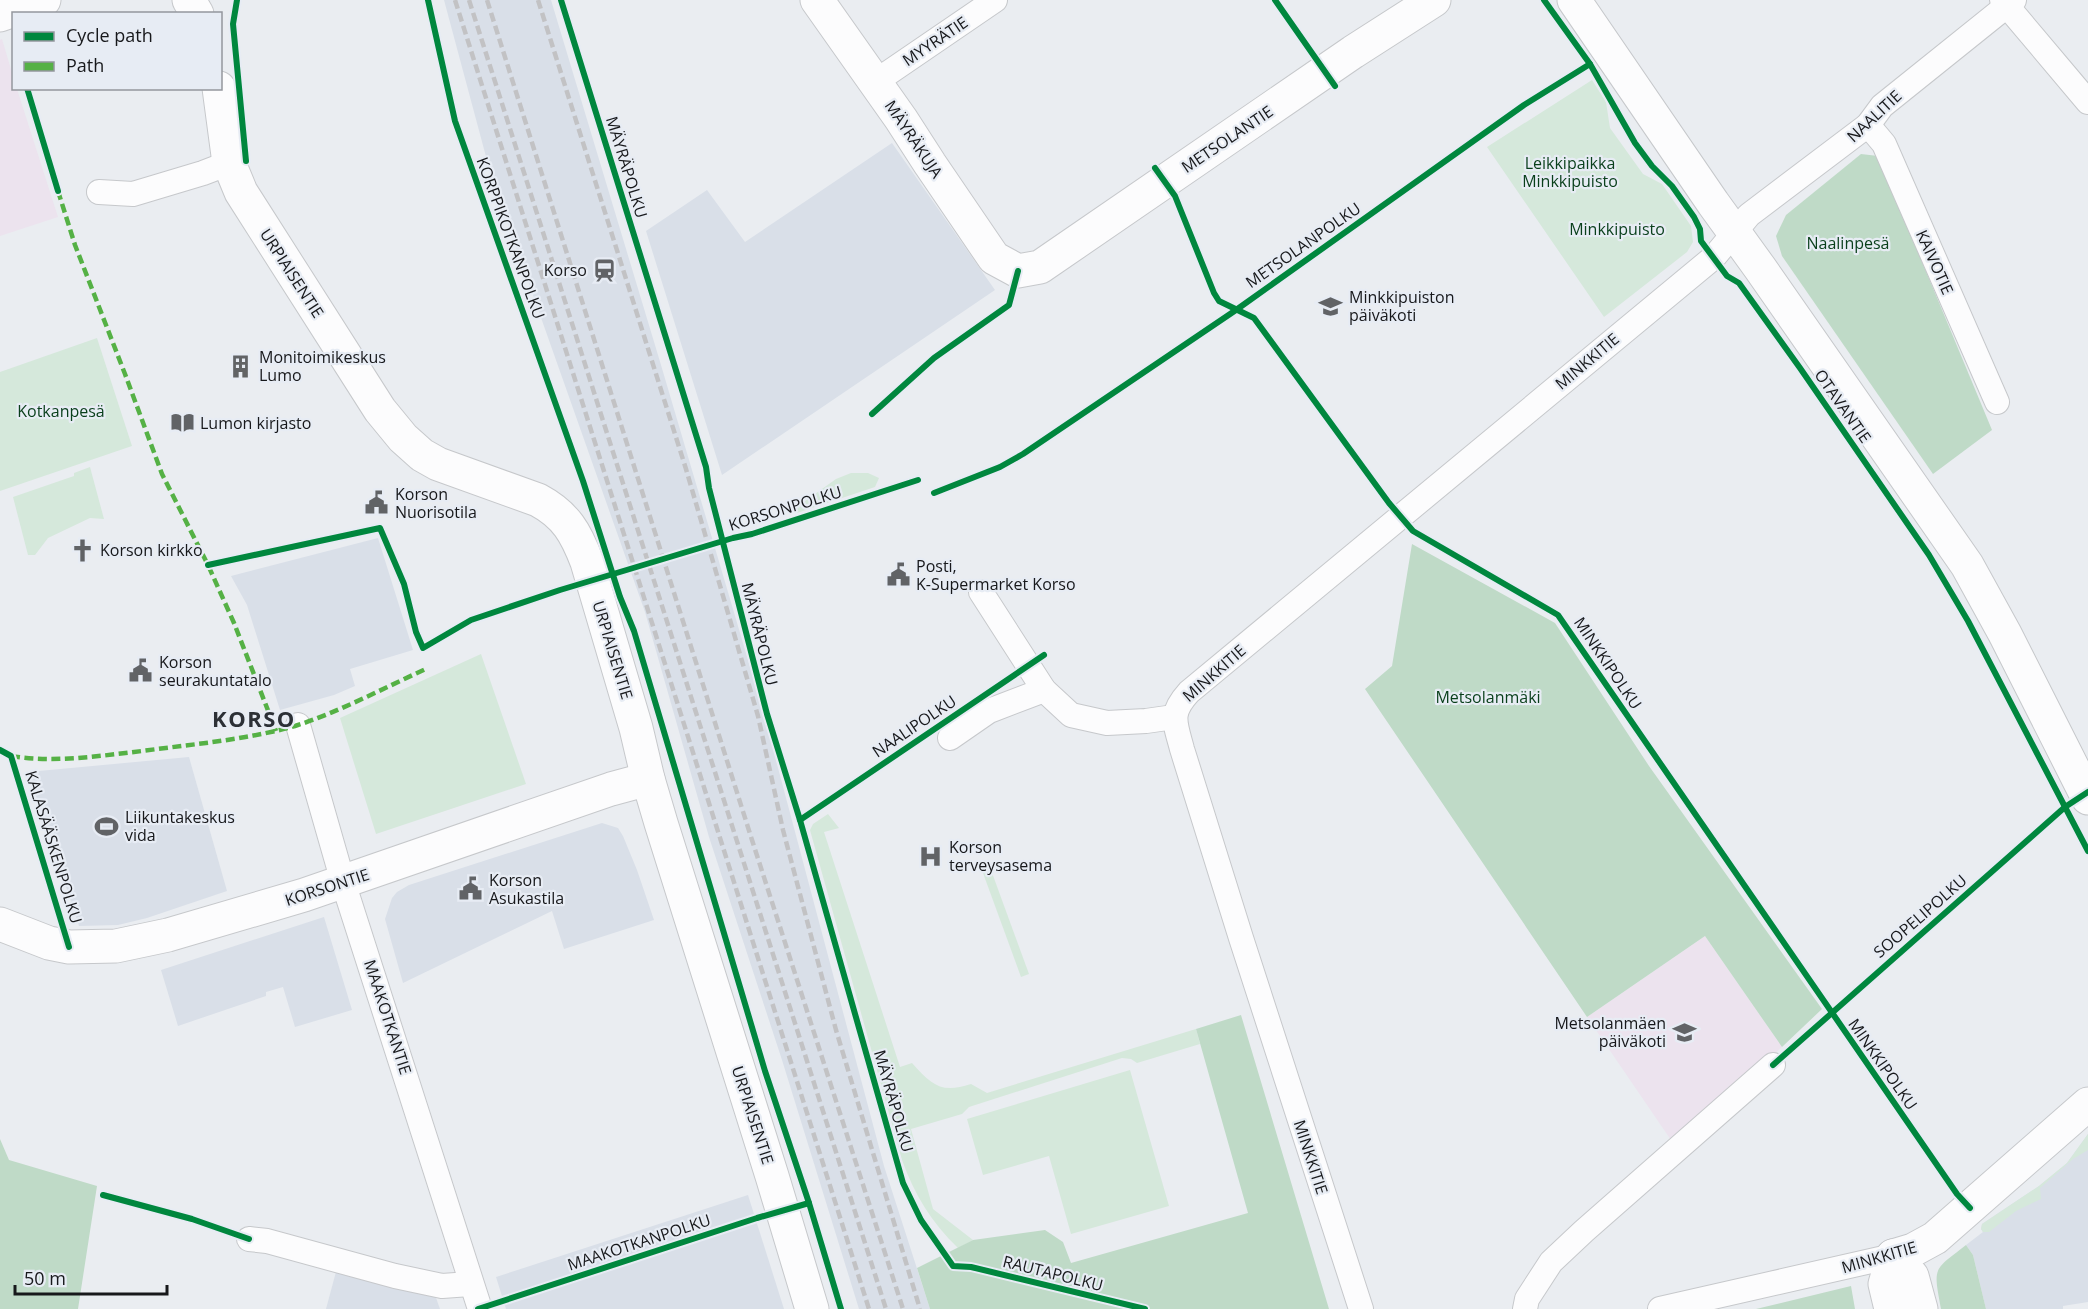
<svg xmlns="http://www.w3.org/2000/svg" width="2088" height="1309" viewBox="0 0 2088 1309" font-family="'Open Sans',sans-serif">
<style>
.built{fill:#d9dfe8}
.education{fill:#ece3ee}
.green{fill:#d5e8db}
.forest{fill:#bfdac7}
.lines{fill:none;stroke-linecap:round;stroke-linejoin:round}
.street-casing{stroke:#c6c8cb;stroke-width:26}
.secondary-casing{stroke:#c6c8cb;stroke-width:35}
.primary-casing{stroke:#c6c8cb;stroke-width:35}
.street{stroke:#fcfcfd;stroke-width:24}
.secondary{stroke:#fcfcfd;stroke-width:33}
.primary{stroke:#fcfcfd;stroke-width:33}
.rail{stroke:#c2c2c4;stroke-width:4.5;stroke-dasharray:9 4.5;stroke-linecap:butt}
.quiet{stroke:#55b145;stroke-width:4.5;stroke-dasharray:9 4.5;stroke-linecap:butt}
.cycleway-casing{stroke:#e7ecf4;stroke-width:10}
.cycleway{stroke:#00873e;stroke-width:6}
.labels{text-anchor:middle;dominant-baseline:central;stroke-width:4.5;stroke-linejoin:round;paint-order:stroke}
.street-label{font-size:16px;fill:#17181b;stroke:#e7ecf4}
.park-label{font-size:16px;fill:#093f1b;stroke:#e7ecf4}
.poi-label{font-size:16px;fill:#17181b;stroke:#e7ecf4;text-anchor:start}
.district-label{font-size:22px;font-weight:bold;letter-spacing:1.5px;fill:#2c3036;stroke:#e7ecf4}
</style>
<rect width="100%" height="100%" fill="#eaedf1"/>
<g class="built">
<polygon points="444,0 551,0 661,365 761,704 884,1166 930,1309 859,1309 782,1060 709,837 645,612 492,179"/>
<polygon points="892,143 995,290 722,475 646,231 707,190 745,242"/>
<polygon points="378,538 413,650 350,669 355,686 334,695 280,710 247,605 231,576"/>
<polygon points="189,757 227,891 147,918 118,925 79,926 28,772"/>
<polygon points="602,823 618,828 623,836 637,870 654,920 564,949 552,911 403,983 385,919 392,898 397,892 409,885"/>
<polygon points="324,917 352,1010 295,1027 283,987 266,992 266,996 178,1026 161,970"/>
<polygon points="2088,1134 2088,1302 2063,1306 2063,1309 1986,1309 1973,1255 1966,1245 1983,1232 1981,1229 1982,1224 2039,1186 2067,1163"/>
<polygon points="748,1195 784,1309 506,1309 496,1277"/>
<polygon points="337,1268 435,1295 440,1309 326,1309"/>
</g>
<g class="education">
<polygon points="2,39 13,76 14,88 17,89 58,217 0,236 0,40"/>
<polygon points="1705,936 1782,1047 1673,1143 1587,1017"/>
</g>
<g class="green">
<polygon points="1592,80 1606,102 1610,128 1643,174 1662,184 1691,226 1693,242 1687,252 1604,317 1487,147"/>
<polygon points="97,338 132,446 0,491 0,372"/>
<polygon points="90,467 104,519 90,518 48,538 35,555 28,555 13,497 74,476 74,473"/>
<polygon points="851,473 868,473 879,478 875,487 797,513 794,509 836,479"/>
<polygon points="481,654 526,784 376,834 340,718"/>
<path d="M 828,814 L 839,828 L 824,832 L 900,1067 L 912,1063 C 932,1085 941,1094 971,1084 L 987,1093 L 1196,1029 L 1200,1044 L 1137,1063 L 1131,1059 L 1122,1058 L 969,1107 L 962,1114 L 911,1129 L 933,1209 L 973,1240 L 958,1248 C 932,1223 914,1194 902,1160 L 810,830 L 813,824 Z"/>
<polygon points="991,870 1029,974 1021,977 983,873"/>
<polygon points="1130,1070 1169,1206 1071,1234 1049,1156 983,1175 967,1119"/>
<polygon points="2088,1134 2088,1150 2073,1159 2040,1188 2041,1199 2016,1211 1989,1232 1983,1232 1981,1229 1982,1224 2039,1186 2067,1163"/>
</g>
<g class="forest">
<polygon points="1861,154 1878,156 1992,430 1933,474 1782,256 1776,236 1786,215"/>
<polygon points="1412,544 1555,623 1649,766 1822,1009 1782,1047 1705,936 1587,1017 1365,689 1392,666"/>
<polygon points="1241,1015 1329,1309 930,1309 917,1268 973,1240 1045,1230 1063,1242 1071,1263 1248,1213 1196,1029"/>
<polygon points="0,1139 9,1160 97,1186 78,1309 0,1309"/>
<path d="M 1966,1245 L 1973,1255 L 1986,1309 L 1941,1309 C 1933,1266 1933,1271 1966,1245 Z"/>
<polygon points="1851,1286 1855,1309 1756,1309"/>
</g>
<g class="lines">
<defs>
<g id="street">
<polyline points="2002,0 2088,102"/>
<polyline points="875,82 995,0"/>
<polyline points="1868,125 1884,144 1997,402"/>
<polyline points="99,192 133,194 203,173 229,163"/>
<polyline points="981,592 1044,690 1071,715 1107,723 1146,721 1174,717"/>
<polyline points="298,725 343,882 480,1309"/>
<polyline points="950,738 989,711 1044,690"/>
<polyline points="249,1239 267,1241 395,1276 442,1286 470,1284"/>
<path d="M 1361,1309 L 1241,938 L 1182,749 C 1175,722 1169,714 1189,692 L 1714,257 L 1749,215 L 1868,125 L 1882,106 L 2014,0"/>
<polyline points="1525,1309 1527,1299 1551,1262 1584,1231 1773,1065"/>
<polyline points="1660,1309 1893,1256"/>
</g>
<g id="secondary">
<polyline points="189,0 197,14"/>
<polyline points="817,0 901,119 930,164 994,258 1018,271 1040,267 1353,52 1434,0"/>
<polyline points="1574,0 1713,203 1760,268 1967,565 2005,634 2088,798"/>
<polyline points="0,15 44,0"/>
<path d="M 219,88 L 229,163 L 241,192 L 380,410 L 403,438 L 422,455 L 438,464 L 538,500 C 566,515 576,533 587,562 L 636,728 L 648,779 L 661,823 L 772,1176 L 812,1309"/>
<polyline points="0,924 49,943 69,947 116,946 168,935 304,895 611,789 648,779"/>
<polyline points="1893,1256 1913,1250 1935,1238 2088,1104"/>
</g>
<g id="primary">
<polyline points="1893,1256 1912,1276 1921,1309"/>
<polyline points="1891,1309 1885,1284 1893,1256"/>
</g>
</defs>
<use href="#street" class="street-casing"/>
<use href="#secondary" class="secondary-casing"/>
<use href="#primary" class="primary-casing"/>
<use href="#street" class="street"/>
<use href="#secondary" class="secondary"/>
<use href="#primary" class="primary"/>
<g class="rail">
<polyline points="455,0 869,1309"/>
<polyline points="469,0 886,1309"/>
<polyline points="487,0 752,840 903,1309"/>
<polyline points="538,0 686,469 758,716 783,830 836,1030 920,1309"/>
</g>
<g class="quiet">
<polyline points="58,191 75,245 125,374 162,474 208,565 234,623 276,731"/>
<path d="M 11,756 C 55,763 99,756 142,751 C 194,744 245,740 295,726 C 339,712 386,687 428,668"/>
</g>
<defs>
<g id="cycleway">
<polyline points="237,0 233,24 246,161"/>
<polyline points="428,0 455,121 583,481 620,597 634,631 765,1071 809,1203 841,1309"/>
<polyline points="561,0 706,467 709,488 767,714 800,820 903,1183 921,1220 953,1266 971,1267 1145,1309"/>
<polyline points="1275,0 1335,86"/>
<polyline points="1544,0 1590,64 1635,143 1652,166 1672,186 1694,217 1700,229 1701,241 1727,276 1739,283 1800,368 1929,555 1968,621 2088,851"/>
<polyline points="27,88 58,191"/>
<polyline points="1155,168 1175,196 1214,293 1219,301 1254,318 1389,503 1413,531 1558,615 1957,1194 1970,1208"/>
<polyline points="872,414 934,358 1009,305 1018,271"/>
<polyline points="934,493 1000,467 1023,454 1236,310 1524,105 1590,64"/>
<polyline points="208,565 380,528 404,584 416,632 423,648 471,620 560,590 733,538 752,534 918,480"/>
<polyline points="0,750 11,756 69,947"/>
<polyline points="800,820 1044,655"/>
<polyline points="1773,1065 2065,807 2088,792"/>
<polyline points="103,1195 192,1219 249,1239"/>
<polyline points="478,1309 757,1218 809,1203"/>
</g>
</defs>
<use href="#cycleway" class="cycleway-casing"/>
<use href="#cycleway" class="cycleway"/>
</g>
<defs>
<symbol id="station-bare" viewBox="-9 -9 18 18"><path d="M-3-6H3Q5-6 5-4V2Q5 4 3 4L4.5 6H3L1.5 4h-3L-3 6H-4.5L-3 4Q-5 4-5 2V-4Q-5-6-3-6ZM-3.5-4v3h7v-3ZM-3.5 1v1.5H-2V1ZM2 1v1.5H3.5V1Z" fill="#616366" stroke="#e7ecf4" stroke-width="2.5" paint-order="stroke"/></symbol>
<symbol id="school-bare" viewBox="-9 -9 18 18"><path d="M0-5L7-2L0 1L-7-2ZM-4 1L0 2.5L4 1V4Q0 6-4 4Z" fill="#616366" stroke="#e7ecf4" stroke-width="2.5" paint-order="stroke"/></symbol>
<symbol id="building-bare" viewBox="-9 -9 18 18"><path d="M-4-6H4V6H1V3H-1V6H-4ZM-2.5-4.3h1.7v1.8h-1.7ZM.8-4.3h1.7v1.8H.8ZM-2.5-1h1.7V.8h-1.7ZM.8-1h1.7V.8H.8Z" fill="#616366" stroke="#e7ecf4" stroke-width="2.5" paint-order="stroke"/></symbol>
<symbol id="library-bare" viewBox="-9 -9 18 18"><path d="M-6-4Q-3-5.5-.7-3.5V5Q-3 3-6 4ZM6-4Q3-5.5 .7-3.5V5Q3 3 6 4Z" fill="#616366" stroke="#e7ecf4" stroke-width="2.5" paint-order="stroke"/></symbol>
<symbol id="civic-bare" viewBox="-9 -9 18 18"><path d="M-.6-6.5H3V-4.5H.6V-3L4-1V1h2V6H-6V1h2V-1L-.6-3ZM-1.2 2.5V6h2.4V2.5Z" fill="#616366" stroke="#e7ecf4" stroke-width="2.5" paint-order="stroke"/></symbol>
<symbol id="church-bare" viewBox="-9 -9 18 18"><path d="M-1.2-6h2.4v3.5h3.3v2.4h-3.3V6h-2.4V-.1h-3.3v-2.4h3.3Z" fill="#616366" stroke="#e7ecf4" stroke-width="2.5" paint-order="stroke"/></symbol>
<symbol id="stadium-bare" viewBox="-9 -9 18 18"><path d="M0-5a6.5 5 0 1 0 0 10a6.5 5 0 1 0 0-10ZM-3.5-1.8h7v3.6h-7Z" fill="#616366" stroke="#e7ecf4" stroke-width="2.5" paint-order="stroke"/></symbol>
<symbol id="hospital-bare" viewBox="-9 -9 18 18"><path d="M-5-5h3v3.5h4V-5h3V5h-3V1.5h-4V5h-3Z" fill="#616366" stroke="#e7ecf4" stroke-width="2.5" paint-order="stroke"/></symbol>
</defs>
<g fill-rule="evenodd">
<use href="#station-bare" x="588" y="254" width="33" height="33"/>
<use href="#school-bare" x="1314" y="290" width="33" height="33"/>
<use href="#building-bare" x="224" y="350" width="33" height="33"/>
<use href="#library-bare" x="166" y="406" width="33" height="33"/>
<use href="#civic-bare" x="360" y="486" width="33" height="33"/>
<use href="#church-bare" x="66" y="534" width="33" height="33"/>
<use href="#civic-bare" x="882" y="558" width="33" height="33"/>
<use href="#civic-bare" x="124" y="654" width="33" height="33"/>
<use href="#stadium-bare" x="90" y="810" width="33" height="33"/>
<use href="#hospital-bare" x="914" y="840" width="33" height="33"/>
<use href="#civic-bare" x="454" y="872" width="33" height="33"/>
<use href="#school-bare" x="1668" y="1016" width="33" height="33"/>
</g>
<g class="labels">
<g class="street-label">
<text transform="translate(935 41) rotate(-34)">MYYRÄTIE</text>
<text transform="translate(1874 116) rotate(-43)">NAALITIE</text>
<text transform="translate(914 139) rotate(56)">MÄYRÄKUJA</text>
<text transform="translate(1227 139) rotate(-34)">METSOLANTIE</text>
<text transform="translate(627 167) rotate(73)">MÄYRÄPOLKU</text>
<text transform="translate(511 238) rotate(70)">KORPPIKOTKANPOLKU</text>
<text transform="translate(1303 245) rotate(-35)">METSOLANPOLKU</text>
<text transform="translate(1935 262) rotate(66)">KAIVOTIE</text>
<text transform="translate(292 273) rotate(57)">URPIAISENTIE</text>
<text transform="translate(1587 361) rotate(-40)">MINKKITIE</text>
<text transform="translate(1843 406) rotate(55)">OTAVANTIE</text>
<text transform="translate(785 508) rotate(-17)">KORSONPOLKU</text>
<text transform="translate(760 634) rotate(76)">MÄYRÄPOLKU</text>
<text transform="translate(613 650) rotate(73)">URPIAISENTIE</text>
<text transform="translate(1608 663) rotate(56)">MINKKIPOLKU</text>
<text transform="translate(1214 673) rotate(-41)">MINKKITIE</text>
<text transform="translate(914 726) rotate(-34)">NAALIPOLKU</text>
<text transform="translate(54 847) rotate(73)">KALASÄÄSKENPOLKU</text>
<text transform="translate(327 887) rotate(-18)">KORSONTIE</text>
<text transform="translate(1920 916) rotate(-41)">SOOPELIPOLKU</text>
<text transform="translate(388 1017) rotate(72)">MAAKOTKANTIE</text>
<text transform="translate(1883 1064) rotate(55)">MINKKIPOLKU</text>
<text transform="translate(894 1101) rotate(74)">MÄYRÄPOLKU</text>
<text transform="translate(753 1115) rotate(72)">URPIAISENTIE</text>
<text transform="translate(1311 1157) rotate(72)">MINKKITIE</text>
<text transform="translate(639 1242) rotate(-18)">MAAKOTKANPOLKU</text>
<text transform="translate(1879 1257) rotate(-16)">MINKKITIE</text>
<text transform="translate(1053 1273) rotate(14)">RAUTAPOLKU</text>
</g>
<g class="park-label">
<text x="1570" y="163">Leikkipaikka<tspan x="1570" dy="18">Minkkipuisto</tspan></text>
<text x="1617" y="229">Minkkipuisto</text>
<text x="1848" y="243">Naalinpesä</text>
<text x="61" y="411">Kotkanpesä</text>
<text x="1488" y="697">Metsolanmäki</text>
</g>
<g class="poi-label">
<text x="587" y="270" text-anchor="end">Korso</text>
<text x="1349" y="297">Minkkipuiston<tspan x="1349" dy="18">päiväkoti</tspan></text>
<text x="259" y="357">Monitoimikeskus<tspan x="259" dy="18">Lumo</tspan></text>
<text x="200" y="423">Lumon kirjasto</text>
<text x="395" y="494">Korson<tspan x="395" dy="18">Nuorisotila</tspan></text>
<text x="100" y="550">Korson kirkko</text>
<text x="916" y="566">Posti,<tspan x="916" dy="18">K-Supermarket Korso</tspan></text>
<text x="159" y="662">Korson<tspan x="159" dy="18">seurakuntatalo</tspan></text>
<text x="125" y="817">Liikuntakeskus<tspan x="125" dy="18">vida</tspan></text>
<text x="949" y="847">Korson<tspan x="949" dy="18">terveysasema</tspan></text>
<text x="489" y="880">Korson<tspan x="489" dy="18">Asukastila</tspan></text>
<text x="1666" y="1023" text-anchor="end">Metsolanmäen<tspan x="1666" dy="18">päiväkoti</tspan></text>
</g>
<g class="district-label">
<text x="254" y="718">KORSO</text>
</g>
</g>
<rect x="12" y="12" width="210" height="78" fill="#e7ecf4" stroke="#94979d" stroke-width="1.5"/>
<rect x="24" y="32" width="30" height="9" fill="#00873e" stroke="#94979d" stroke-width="1.5"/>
<text x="66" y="42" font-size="18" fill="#17181b">Cycle path</text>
<rect x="24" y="62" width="30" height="9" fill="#55b145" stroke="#94979d" stroke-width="1.5"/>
<text x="66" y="72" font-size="18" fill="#17181b">Path</text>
<path d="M15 1285v9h152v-9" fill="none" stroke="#17181b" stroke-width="3"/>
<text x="24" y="1285" font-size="18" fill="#17181b" stroke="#e7ecf4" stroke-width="4.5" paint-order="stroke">50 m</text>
</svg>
